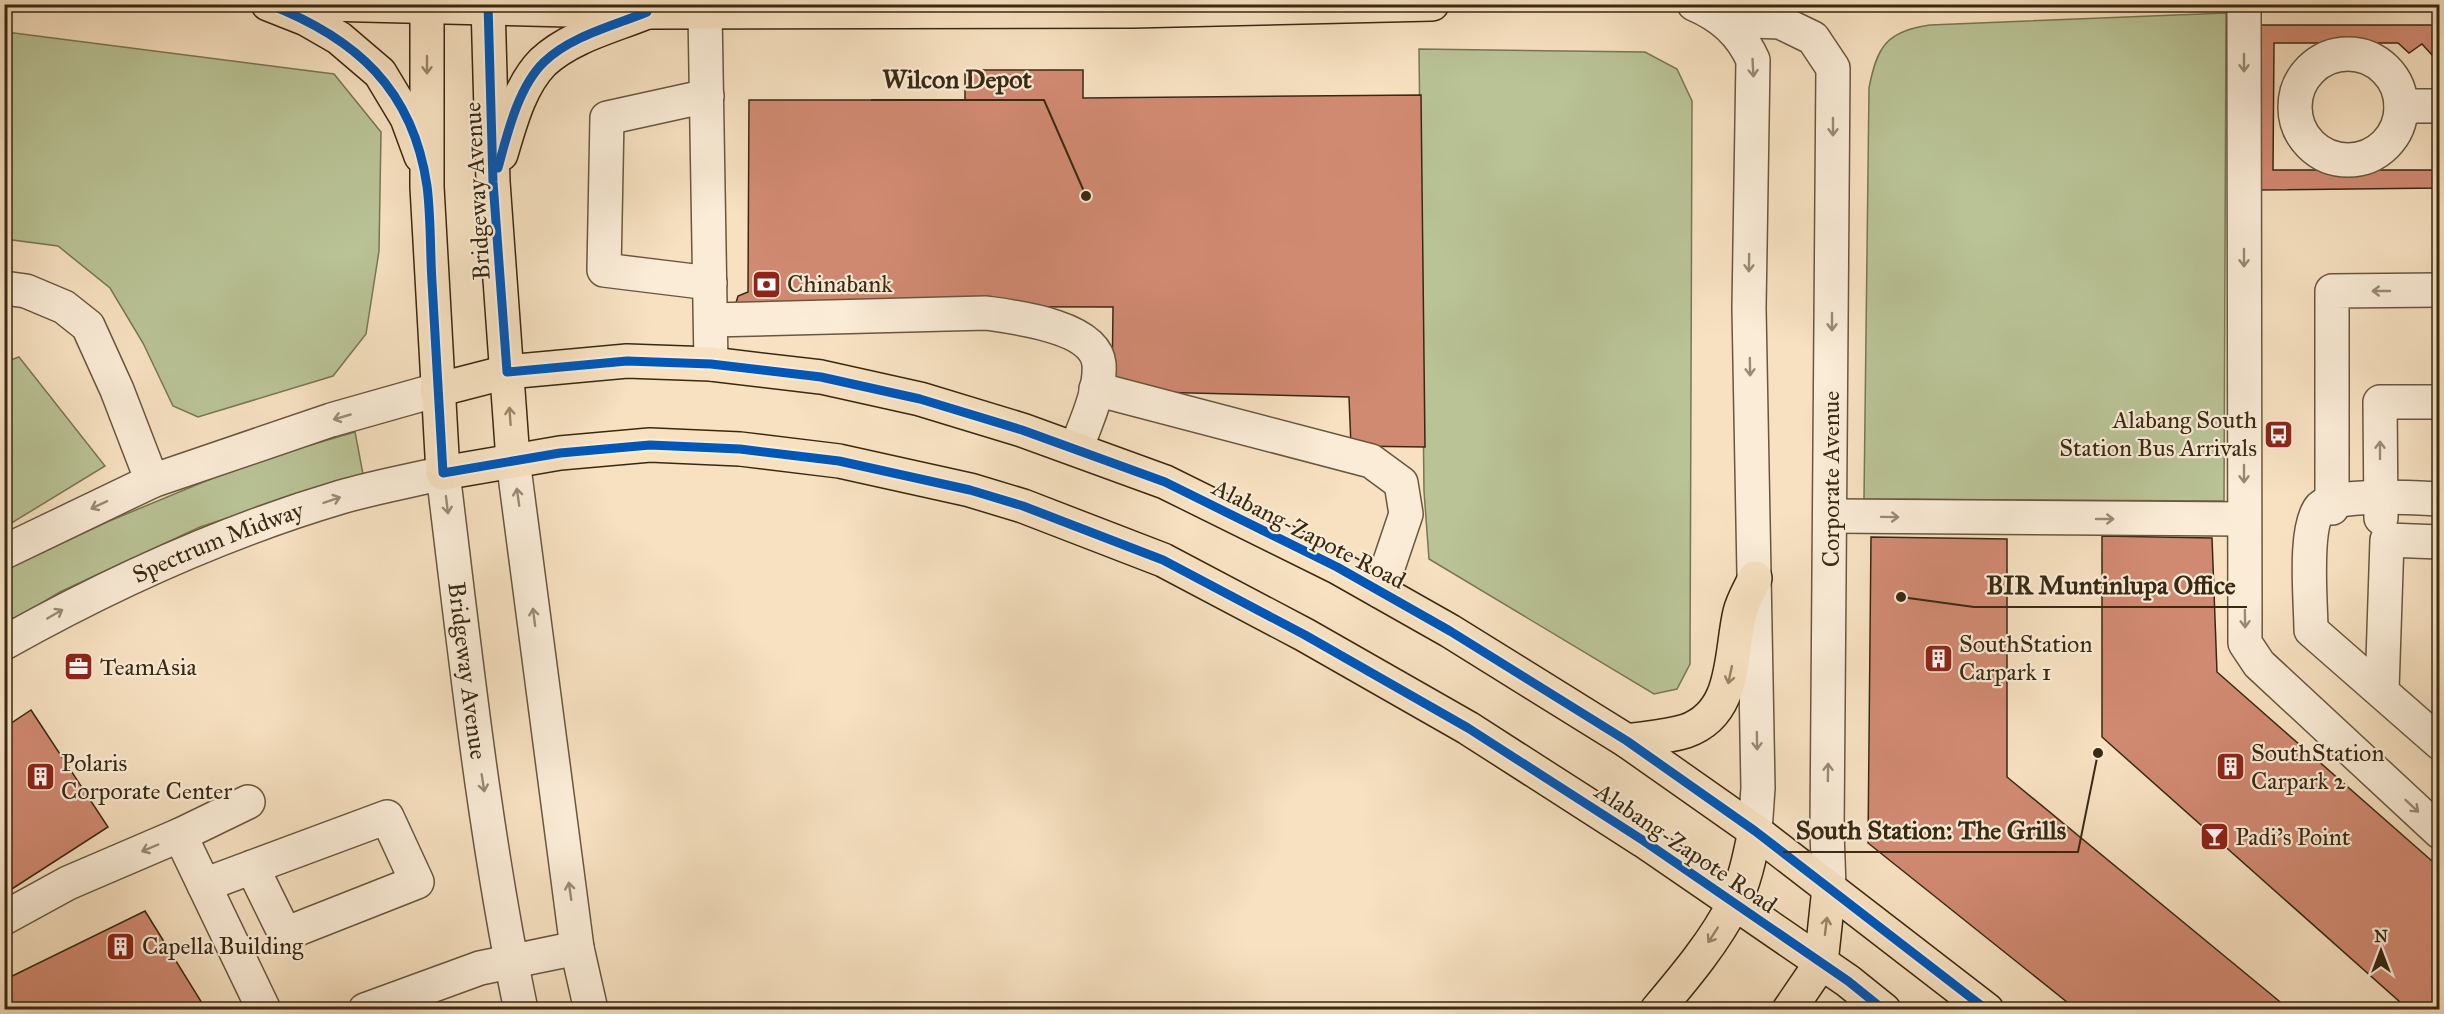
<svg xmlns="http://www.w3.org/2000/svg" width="2444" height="1014" viewBox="0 0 2444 1014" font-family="'IM FELL Great Primer',serif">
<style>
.green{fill:#b9c396;stroke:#787654;stroke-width:1.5}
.building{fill:#d18a72;stroke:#382913;stroke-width:1.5}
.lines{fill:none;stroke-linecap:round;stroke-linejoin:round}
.minor-casing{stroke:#68573e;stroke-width:36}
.major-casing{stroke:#382913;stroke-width:36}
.highway-casing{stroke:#382913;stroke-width:36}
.minor{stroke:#faecd7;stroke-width:33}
.major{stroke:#f7e1c1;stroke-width:33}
.highway{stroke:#f7e1c1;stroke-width:33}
.cycleway-casing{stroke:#faecd7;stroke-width:13}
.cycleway{stroke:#0057b8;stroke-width:9}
.oneway{stroke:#998a75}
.oneway2{stroke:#98856a}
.labels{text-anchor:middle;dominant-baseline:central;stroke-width:4.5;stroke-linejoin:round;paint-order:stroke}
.street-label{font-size:24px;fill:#382913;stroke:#faecd7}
.poi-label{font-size:24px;fill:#382913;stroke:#faecd7;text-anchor:start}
.leader{fill:none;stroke:#382913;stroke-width:2}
.callout-dot{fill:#382913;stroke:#faecd7;stroke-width:2}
.callout-label{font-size:26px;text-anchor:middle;font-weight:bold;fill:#382913;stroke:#faecd7;stroke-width:4.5;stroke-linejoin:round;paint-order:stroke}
</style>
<rect width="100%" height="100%" fill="#f7e1c1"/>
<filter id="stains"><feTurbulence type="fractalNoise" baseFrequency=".00333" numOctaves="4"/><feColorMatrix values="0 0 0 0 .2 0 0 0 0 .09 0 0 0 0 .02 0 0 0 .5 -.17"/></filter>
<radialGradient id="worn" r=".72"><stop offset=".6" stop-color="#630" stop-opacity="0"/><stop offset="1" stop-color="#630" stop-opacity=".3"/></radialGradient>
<g class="green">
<path d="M 2226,13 L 2224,501 L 1864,499 L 1869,88 C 1877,46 1887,31 1930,25 Z"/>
<polygon points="6,32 334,74 381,132 379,251 366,334 333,376 198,417 173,406 143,343 110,288 58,246 5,239"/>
<polygon points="1419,49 1645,52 1677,69 1692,101 1690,664 1677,689 1654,694 1429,559 1424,491"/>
<polygon points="19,357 105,466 5,527 5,362"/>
<polygon points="355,432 363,474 200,527 60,592 5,625 5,570 107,522 249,463"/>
</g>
<g class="building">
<polygon points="2254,25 2440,25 2440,49 2432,55 2422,44 2409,53 2398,43 2274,43 2273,170 2440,170 2440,188 2254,190"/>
<polygon points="965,70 1083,70 1083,98 1421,95 1425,447 1351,446 1349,397 1112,391 1113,307 735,306 738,296 748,292 749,100 965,100"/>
<polygon points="2102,536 2212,538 2217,672 2440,868 2440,1010 2409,1010 2102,737"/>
<polygon points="1871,537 2007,539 2007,777 2290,1010 2077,1010 1868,843"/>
<polygon points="31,710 108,827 4,894 4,728"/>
<polygon points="145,911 202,1003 193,1010 4,1010 4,980"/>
<polygon points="442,1005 453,1010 426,1010 434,1006"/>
</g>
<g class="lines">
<defs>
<g id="minor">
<path d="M 1694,4 C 1722,16 1741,33 1753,60 L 1749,308 L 1758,788 L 1755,831"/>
<polyline points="2244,4 2245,643 2259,664 2440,832"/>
<polyline points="705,12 711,364"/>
<polyline points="1723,20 1780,22 1813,38 1833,68 1827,831 1829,888"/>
<circle cx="2348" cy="107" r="53"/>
<polyline points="707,96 607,118 604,270 710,283"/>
<polyline points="2401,106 2440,106"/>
<polyline points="4,288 26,291 64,307 88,326 117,390 152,481"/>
<path d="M 711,320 L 986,313 C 1014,317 1095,326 1099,364 C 1101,392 1085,424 1076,449"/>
<polyline points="1096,389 1371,461 1401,483 1406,514 1380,591"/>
<polyline points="513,460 577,948 591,1010"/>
<path d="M 2440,499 C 2417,498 2335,493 2321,507 C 2303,526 2311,603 2311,630 L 2440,743"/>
<polyline points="2332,508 2332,291 2440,290"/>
<polyline points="1832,516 2244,519"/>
<polyline points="2381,518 2380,402 2440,402"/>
<polyline points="4,552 152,481 331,420 437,390"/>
<path id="s1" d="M 4,643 C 111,583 223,532 341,497 C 375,487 409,481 443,473 C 465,652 484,833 521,1010"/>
<polyline points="2382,690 2387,540 2440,542"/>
<polyline points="180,835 248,802"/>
<polyline points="204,885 387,817 417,882 285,934 252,867"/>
<polyline points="4,918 68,883 180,835 264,1010"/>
<polyline points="365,1010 480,968 577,948"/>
</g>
<g id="major">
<polyline points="488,8 647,12 1133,11 1432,4"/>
<path d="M 1657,1010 C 1684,978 1716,940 1734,903 C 1745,881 1750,855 1755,831"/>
<polyline points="1789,1010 1821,963 1829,888"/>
</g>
<g id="highway">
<polyline points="268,4 306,19 339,38 380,73 407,118 421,156"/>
<polyline points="323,4 488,8"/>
<polyline points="427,4 427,187 443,473 560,453 650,445 740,449 839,461 970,490 1023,506 1163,560 1305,635 1468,728 1644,841 1848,981 1884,1010"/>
<polyline points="488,4 493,182 513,460"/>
<path d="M 501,154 C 510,124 520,85 543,62 C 571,36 613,26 647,12"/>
<polyline points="437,390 507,372 627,361 711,364 821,377 920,399 1022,430 1165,482 1337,567 1450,631 1627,741 1755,831 1987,1010"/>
<path d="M 1627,741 C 1646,738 1667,737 1686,731 C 1737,713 1730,654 1740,612 C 1743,600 1750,589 1755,578"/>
</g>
</defs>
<use href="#minor" class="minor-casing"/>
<use href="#major" class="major-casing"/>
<use href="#highway" class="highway-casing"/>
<use href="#minor" class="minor"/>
<use href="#major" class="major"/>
<use href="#highway" class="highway"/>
<defs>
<g id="cycleway">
<path d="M 268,4 C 356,38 413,89 427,186 C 431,217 430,250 432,282 C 436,345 439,409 443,473 L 560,453 L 650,445 L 740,449 L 839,461 L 970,490 L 1023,506 L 1163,560 L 1305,635 L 1468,728 L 1644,841 L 1848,981 L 1884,1010"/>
<polyline points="488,4 493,182 507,372 627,361 711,364 821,377 920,399 1022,430 1165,482 1337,567 1450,631 1627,741 1755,831 1987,1010"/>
<path d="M 498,168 C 507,135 518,87 544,62 C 571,36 613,26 647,12"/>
</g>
</defs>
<use href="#cycleway" class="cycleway-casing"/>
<use href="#cycleway" class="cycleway"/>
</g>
<defs><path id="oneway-shaft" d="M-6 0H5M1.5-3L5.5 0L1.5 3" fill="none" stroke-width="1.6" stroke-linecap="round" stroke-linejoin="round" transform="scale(1.5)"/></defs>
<g class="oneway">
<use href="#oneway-shaft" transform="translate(2244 63) rotate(90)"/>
<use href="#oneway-shaft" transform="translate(1753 68) rotate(87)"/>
<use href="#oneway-shaft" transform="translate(1833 127) rotate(90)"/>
<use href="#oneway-shaft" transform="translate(2244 258) rotate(90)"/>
<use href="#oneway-shaft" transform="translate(1749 263) rotate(91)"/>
<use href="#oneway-shaft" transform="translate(2381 291) rotate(180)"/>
<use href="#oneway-shaft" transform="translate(1832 322) rotate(90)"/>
<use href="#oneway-shaft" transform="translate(1750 367) rotate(89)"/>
<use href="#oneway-shaft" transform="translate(342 417) rotate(164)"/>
<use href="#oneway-shaft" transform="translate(2380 450) rotate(-90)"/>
<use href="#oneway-shaft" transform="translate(2244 474) rotate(90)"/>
<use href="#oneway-shaft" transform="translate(518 497) rotate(-98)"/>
<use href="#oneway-shaft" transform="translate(332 500) rotate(-19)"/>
<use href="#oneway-shaft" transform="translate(99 505) rotate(155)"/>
<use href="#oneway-shaft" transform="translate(447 505) rotate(83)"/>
<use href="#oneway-shaft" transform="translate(1890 517) rotate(1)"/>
<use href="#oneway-shaft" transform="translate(2105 519)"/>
<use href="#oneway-shaft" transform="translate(55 614) rotate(-30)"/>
<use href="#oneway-shaft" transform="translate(534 617) rotate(-97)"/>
<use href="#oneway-shaft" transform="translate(2245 619) rotate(89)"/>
<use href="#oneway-shaft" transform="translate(1757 741) rotate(89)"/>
<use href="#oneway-shaft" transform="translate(1828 772) rotate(-89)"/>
<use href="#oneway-shaft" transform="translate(483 783) rotate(81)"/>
<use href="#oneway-shaft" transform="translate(2412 806) rotate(43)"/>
<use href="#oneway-shaft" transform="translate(150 848) rotate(157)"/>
<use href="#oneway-shaft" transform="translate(570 891) rotate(-98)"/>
</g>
<g class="oneway2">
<use href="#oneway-shaft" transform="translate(427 65) rotate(90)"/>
<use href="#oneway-shaft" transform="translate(510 416) rotate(-94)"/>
<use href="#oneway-shaft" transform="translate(1730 675) rotate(102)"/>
<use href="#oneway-shaft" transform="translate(1826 926) rotate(-83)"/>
<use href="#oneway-shaft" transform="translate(1713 935) rotate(123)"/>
</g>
<defs>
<symbol id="bank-square" viewBox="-11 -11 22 22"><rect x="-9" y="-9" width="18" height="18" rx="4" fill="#8f2418" stroke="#faecd7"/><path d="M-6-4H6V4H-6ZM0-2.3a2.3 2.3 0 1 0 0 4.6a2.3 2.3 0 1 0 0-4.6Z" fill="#fff"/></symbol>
<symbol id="bus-square" viewBox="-11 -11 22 22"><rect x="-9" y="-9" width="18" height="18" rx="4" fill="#8f2418" stroke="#faecd7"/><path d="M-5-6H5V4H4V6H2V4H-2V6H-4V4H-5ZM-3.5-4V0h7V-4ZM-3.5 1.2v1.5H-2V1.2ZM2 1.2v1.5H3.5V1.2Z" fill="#fff"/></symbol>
<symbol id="building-square" viewBox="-11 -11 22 22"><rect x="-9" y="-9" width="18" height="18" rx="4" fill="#8f2418" stroke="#faecd7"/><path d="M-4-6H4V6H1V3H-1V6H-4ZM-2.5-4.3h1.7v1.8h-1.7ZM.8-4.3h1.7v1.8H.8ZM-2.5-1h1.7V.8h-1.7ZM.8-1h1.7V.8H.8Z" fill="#fff"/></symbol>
<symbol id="office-square" viewBox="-11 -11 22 22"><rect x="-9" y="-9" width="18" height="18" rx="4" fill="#8f2418" stroke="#faecd7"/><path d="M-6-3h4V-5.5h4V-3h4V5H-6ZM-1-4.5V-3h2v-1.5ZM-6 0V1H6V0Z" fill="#fff"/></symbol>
<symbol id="bar-square" viewBox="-11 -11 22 22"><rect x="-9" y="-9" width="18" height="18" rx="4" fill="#8f2418" stroke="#faecd7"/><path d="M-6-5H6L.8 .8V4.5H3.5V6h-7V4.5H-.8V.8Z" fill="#fff"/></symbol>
</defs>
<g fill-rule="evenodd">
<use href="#bank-square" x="750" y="268" width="33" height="33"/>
<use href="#bus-square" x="2262" y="418" width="33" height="33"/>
<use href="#building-square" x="1922" y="642" width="33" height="33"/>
<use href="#office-square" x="62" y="650" width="33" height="33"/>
<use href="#building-square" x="2214" y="750" width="33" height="33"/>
<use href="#building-square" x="24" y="760" width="33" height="33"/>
<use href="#bar-square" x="2198" y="820" width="33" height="33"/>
<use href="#building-square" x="104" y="930" width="33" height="33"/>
</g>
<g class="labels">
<g class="street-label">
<text transform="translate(477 191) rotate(-93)">Bridgeway Avenue</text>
<text transform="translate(1831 479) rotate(-90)">Corporate Avenue</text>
<text transform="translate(1309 534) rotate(27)">Alabang-Zapote Road</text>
<text stroke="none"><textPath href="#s1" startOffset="237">Spectrum Midway</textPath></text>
<text stroke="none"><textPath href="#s1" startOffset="672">Bridgeway Avenue</textPath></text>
<text transform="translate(1686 848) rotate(34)">Alabang-Zapote Road</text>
</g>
<g class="poi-label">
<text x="787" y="284">Chinabank</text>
<text x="2257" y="420" text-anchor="end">Alabang South<tspan x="2257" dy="28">Station Bus Arrivals</tspan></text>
<text x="1959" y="644">SouthStation<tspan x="1959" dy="28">Carpark 1</tspan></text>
<text x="100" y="667">TeamAsia</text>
<text x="2251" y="753">SouthStation<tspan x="2251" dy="28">Carpark 2</tspan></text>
<text x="61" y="763">Polaris<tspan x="61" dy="28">Corporate Center</tspan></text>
<text x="2235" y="837">Padi's Point</text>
<text x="142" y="946">Capella Building</text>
</g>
</g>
<path class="leader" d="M1086 196L1044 100H871M1901 597L1974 607H2247M2098 753L2078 852H1783"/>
<g class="callout-dot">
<circle cx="1086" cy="196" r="6"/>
<circle cx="1901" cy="597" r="6"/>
<circle cx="2098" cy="753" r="6"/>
</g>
<g class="callout-label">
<text x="957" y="88">Wilcon Depot</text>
<text x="2111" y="594">BIR Muntinlupa Office</text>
<text x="1931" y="839">South Station: The Grills</text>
</g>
<rect width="2444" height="1014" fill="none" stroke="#f7e1c1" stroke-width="24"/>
<rect x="6" y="6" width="2432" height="1002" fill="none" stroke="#382913" stroke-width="3"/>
<rect x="12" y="12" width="2420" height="990" fill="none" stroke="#382913" stroke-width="1.5"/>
<g transform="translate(2381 951)" stroke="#faecd7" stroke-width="4.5" paint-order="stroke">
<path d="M0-4.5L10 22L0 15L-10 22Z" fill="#382913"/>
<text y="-9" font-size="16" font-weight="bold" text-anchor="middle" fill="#382913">N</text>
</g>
<rect width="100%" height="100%" filter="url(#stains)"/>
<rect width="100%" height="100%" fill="url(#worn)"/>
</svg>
